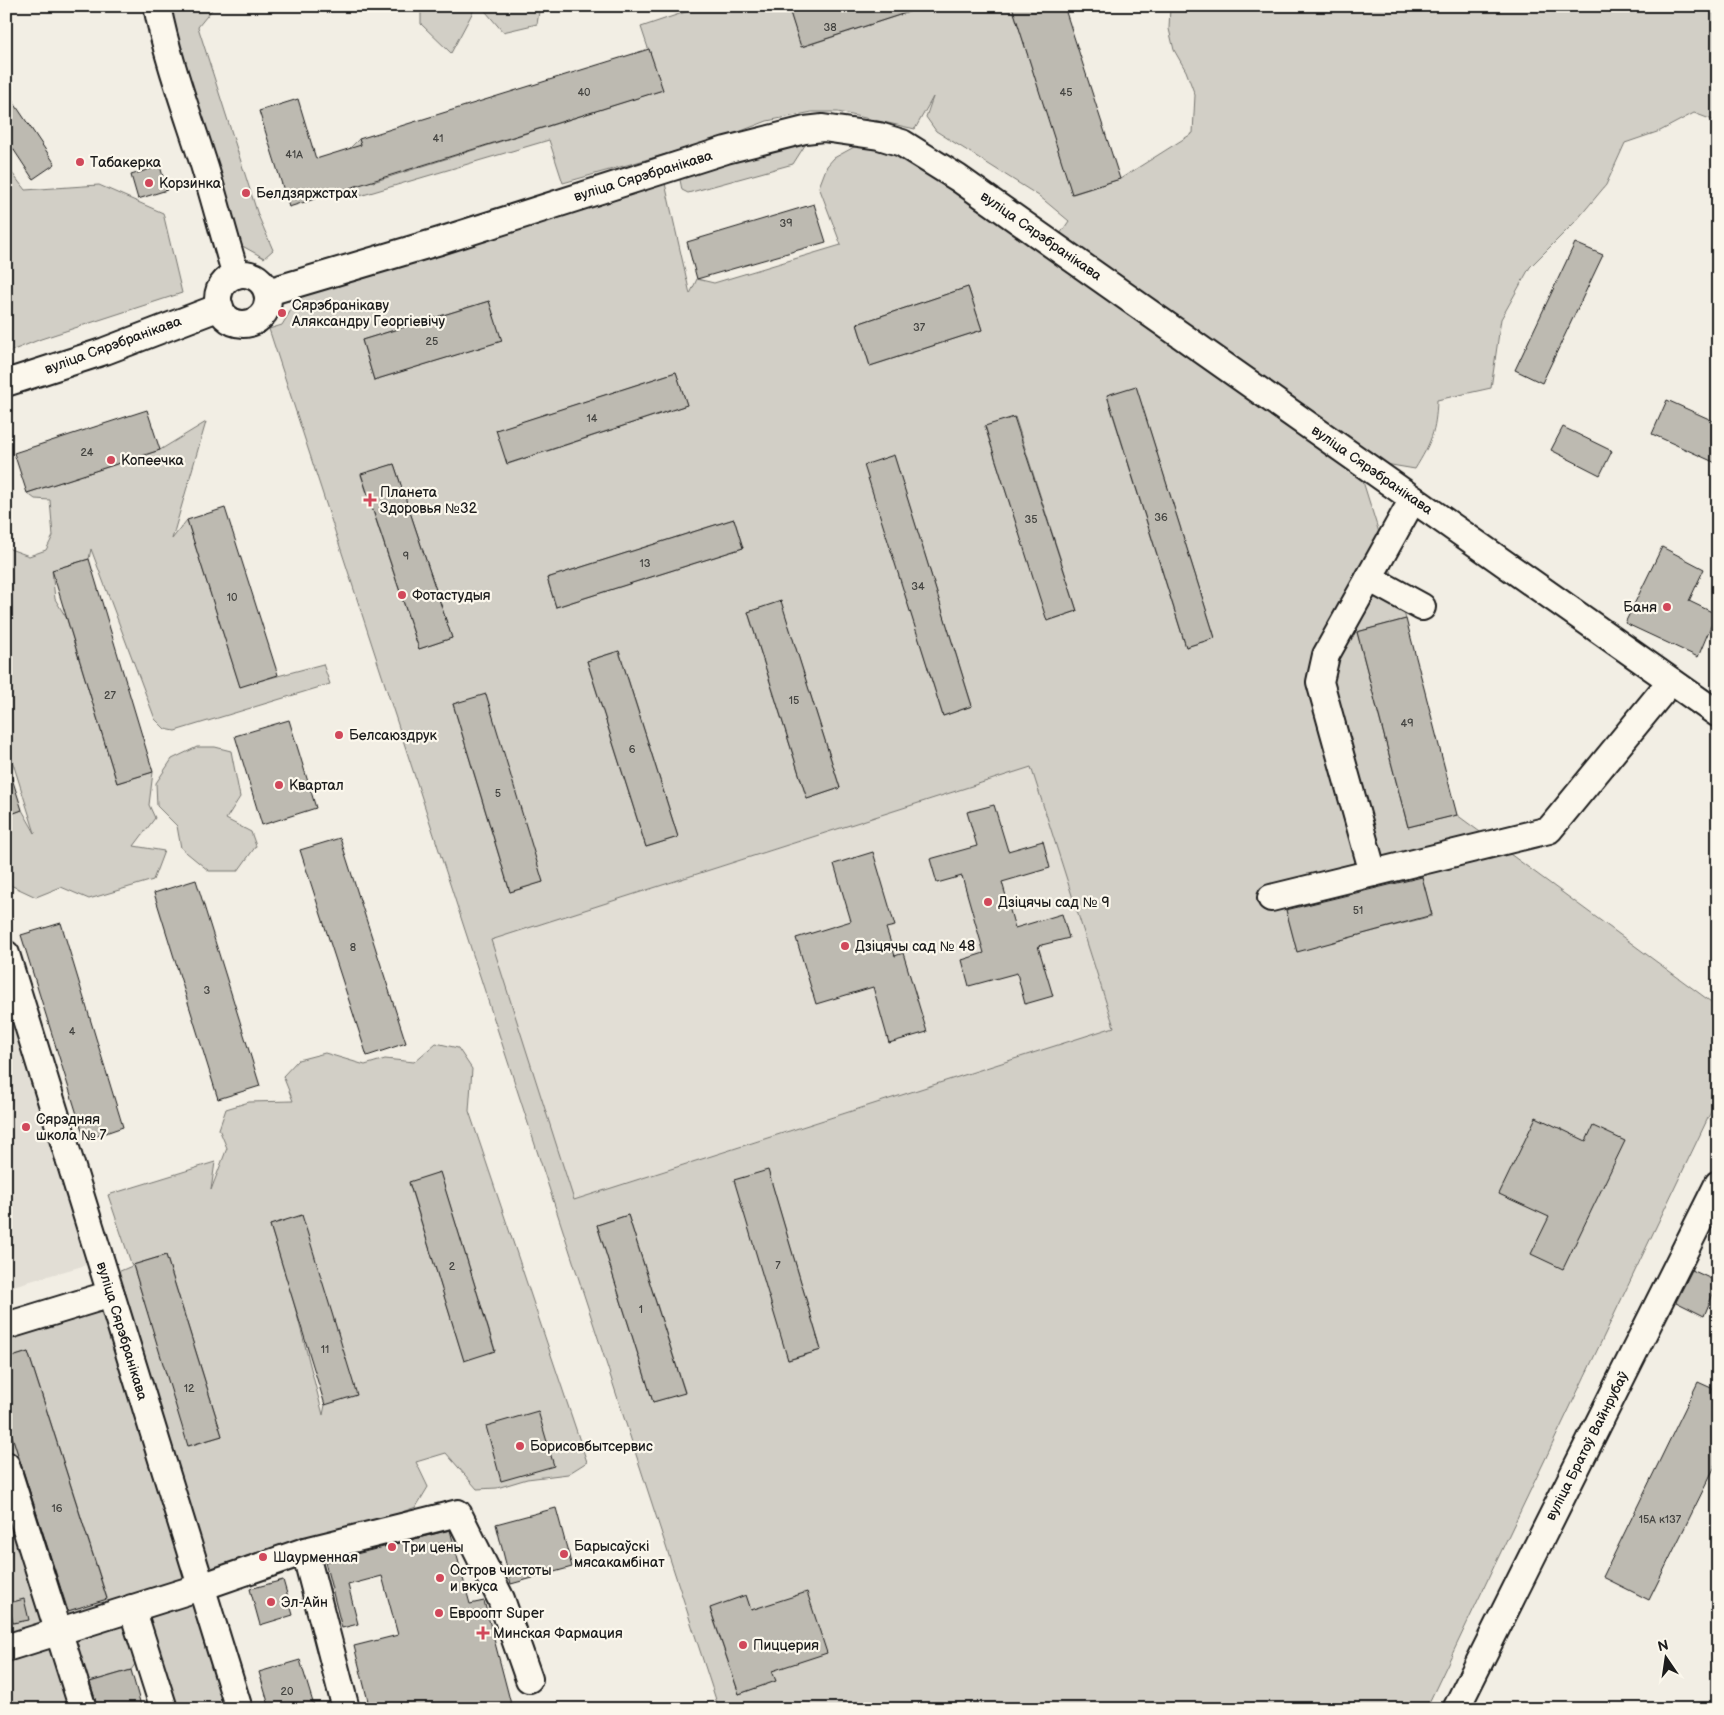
<svg xmlns="http://www.w3.org/2000/svg" width="1724" height="1715" viewBox="0 0 1724 1715" font-family="'Balsamiq Sans',sans-serif">
<style>
.built{fill:#e2ded5}
.green{fill:#d2cfc6;stroke:#777671;fill-rule:evenodd}
.building{fill:#bdbab1;stroke:#1c1c1c}
.lines{fill:none;stroke-linecap:round;stroke-linejoin:round}
.minor-casing{stroke:#1c1c1c;stroke-width:30}
.minor{stroke:#fbf7ec;stroke-width:26}
.poi-dot{fill:#d1495b;stroke:#fbf7ec;stroke-width:2}
.labels{text-anchor:middle;dominant-baseline:central;stroke-width:4.5;stroke-linejoin:round;paint-order:stroke}
.number-label{font-size:11px;fill:#444441}
.poi-label{font-size:14px;fill:#1c1c1c;stroke:#fbf7ec;text-anchor:start}
.street-label{font-size:14px;fill:#1c1c1c;stroke:#fbf7ec}
</style>
<rect width="100%" height="100%" fill="#f2eee4"/>
<filter id="ink" filterUnits="userSpaceOnUse"><feTurbulence type="fractalNoise" baseFrequency=".02" numOctaves="2"/><feDisplacementMap in="SourceGraphic" scale="10" xChannelSelector="R" yChannelSelector="G"/><feConvolveMatrix kernelMatrix="1 2 1 2 8 2 1 2 1" color-interpolation-filters="sRGB"/></filter>
<g filter="url(#ink)">
<g class="built">
<polygon points="1031,767 1114,1027 573,1200 490,940"/>
<polygon points="6,990 86,1265 6,1288"/>
</g>
<g class="green">
<polygon points="175,6 215,6 198,27 258,215 273,250 264,258 237,243 171,19"/>
<polygon points="421,6 476,6 451,53 421,24"/>
<polygon points="481,6 540,6 537,24 503,32"/>
<path d="M 703,6 L 788,6 L 802,47 L 927,6 L 1012,6 L 1073,194 L 1120,179 L 1193,133 L 1195,95 L 1186,71 L 1174,50 L 1169,29 L 1170,6 L 1718,6 L 1718,122 L 1694,113 L 1660,131 L 1625,143 L 1606,185 L 1576,221 L 1530,267 L 1501,319 L 1491,388 L 1437,400 C 1436,431 1431,443 1415,469 L 1356,459 L 1406,619 L 1357,632 L 1408,827 L 1457,815 L 1718,1007 L 1718,1097 L 1426,1709 L 719,1709 L 269,329 L 282,325 L 294,305 L 299,283 L 662,170 L 690,294 L 697,279 L 714,283 L 841,245 L 819,187 L 827,166 L 834,158 L 854,147 L 872,148 L 902,143 L 1058,237 L 1069,221 L 1039,196 L 936,131 L 926,117 L 933,97 L 915,129 L 838,112 L 812,112 L 767,121 L 723,138 L 563,183 L 549,140 L 353,198 L 348,184 L 346,152 L 359,139 L 373,182 L 662,90 L 641,27 ZM 968,287 L 982,330 L 870,366 L 857,324 ZM 489,301 L 501,341 L 374,380 L 362,340 ZM 676,372 L 687,405 L 508,464 L 497,430 ZM 1136,387 L 1215,638 L 1186,647 L 1107,396 ZM 1015,417 L 1077,611 L 1048,621 L 985,427 ZM 894,456 L 972,706 L 943,716 L 865,465 ZM 394,464 L 452,638 L 419,649 L 361,475 ZM 734,519 L 743,548 L 556,607 L 547,578 ZM 781,602 L 840,788 L 807,799 L 748,612 ZM 619,651 L 678,837 L 646,847 L 587,661 ZM 453,704 L 543,882 L 542,882 L 510,892 ZM 1031,767 L 1114,1027 L 574,1200 L 491,940 ZM 1420,869 L 1432,916 L 1297,951 L 1285,905 ZM 768,1171 L 821,1350 L 789,1360 L 788,1360 ZM 628,1215 L 685,1392 L 653,1402 L 597,1225 ZM 746,1596 L 775,1681 L 739,1694 L 710,1609 Z"/>
<polygon points="807,142 793,164 688,193 682,190 680,180 685,175"/>
<polygon points="6,165 25,190 99,185 163,213 182,293 41,339 6,353"/>
<polygon points="206,422 172,539 187,520 240,686 323,664 330,684 175,731 165,729 155,719 91,549 89,559 52,570 55,599 67,619 117,783 153,772 149,805 155,818 134,846 164,851 153,880 89,899 61,887 36,897 6,883 6,816 22,810 35,833 6,741 6,543 10,549 29,556 46,550 53,536 50,500 35,499 27,493 160,450"/>
<polygon points="197,747 215,747 231,751 240,797 226,819 251,832 256,846 238,871 209,871 181,848 177,826 157,806 156,783 172,759"/>
<path d="M 436,1043 L 458,1048 L 472,1069 L 469,1111 L 587,1462 L 568,1474 L 527,1479 L 497,1488 L 477,1489 L 446,1453 L 416,1462 L 428,1487 L 416,1507 L 332,1537 L 247,1556 L 231,1562 L 210,1584 L 239,1709 L 162,1709 L 145,1650 L 131,1670 L 89,1682 L 96,1709 L 6,1709 L 6,1417 L 68,1611 L 107,1598 L 28,1352 L 6,1359 L 6,1326 L 52,1312 L 106,1277 L 132,1266 L 108,1195 L 215,1162 L 211,1190 L 227,1148 L 219,1129 L 226,1109 L 249,1102 L 293,1101 L 283,1076 L 298,1060 L 325,1053 L 365,1065 L 385,1059 L 414,1062 ZM 440,1173 L 495,1350 L 464,1360 L 409,1183 ZM 301,1216 L 325,1405 L 323,1415 L 294,1303 L 270,1225 ZM 166,1255 L 222,1436 L 189,1446 L 133,1265 Z"/>
</g>
<g class="building">
<polygon points="788,6 918,6 918,9 801,47"/>
<polygon points="1012,6 1064,6 1120,179 1072,194"/>
<polygon points="649,49 663,90 289,207 259,111 298,99 316,159 361,145 359,139"/>
<polygon points="6,91 55,164 33,179 6,138"/>
<polygon points="160,166 167,190 138,199 131,175"/>
<polygon points="814,204 826,242 697,279 687,242"/>
<polygon points="1575,243 1603,255 1542,383 1515,370"/>
<polygon points="968,287 982,330 870,366 857,324"/>
<polygon points="489,301 502,341 374,380 362,340"/>
<polygon points="676,372 687,405 507,464 496,430"/>
<polygon points="1136,386 1215,638 1186,647 1107,395"/>
<polygon points="1667,400 1718,423 1718,464 1652,434"/>
<polygon points="147,410 160,450 27,493 14,453"/>
<polygon points="1014,417 1077,611 1047,621 985,426"/>
<polygon points="1563,427 1612,451 1600,475 1551,450"/>
<polygon points="894,455 972,706 943,716 864,465"/>
<polygon points="394,464 452,638 419,649 361,474"/>
<polygon points="225,508 278,675 240,687 187,520"/>
<polygon points="734,519 743,548 556,607 547,578"/>
<polygon points="1662,547 1704,569 1689,601 1716,614 1698,657 1625,623"/>
<polygon points="89,559 153,772 117,783 52,570"/>
<polygon points="781,601 840,788 807,799 748,612"/>
<polygon points="1406,619 1457,815 1408,827 1357,632"/>
<polygon points="619,651 678,837 646,847 587,661"/>
<polygon points="486,694 543,882 510,892 453,704"/>
<polygon points="289,720 316,808 262,825 235,736"/>
<polygon points="9,769 22,810 6,816 6,770"/>
<polygon points="994,805 1008,851 1043,841 1050,868 1002,882 1015,928 1062,914 1069,938 1038,946 1053,996 1025,1004 1017,973 969,986 962,960 984,953 962,876 937,883 930,859 977,846 967,812"/>
<polygon points="340,838 406,1043 367,1056 300,850"/>
<polygon points="873,852 895,926 886,928 895,956 903,953 927,1032 889,1043 873,987 816,1004 796,938 851,921 834,864"/>
<polygon points="1422,877 1432,915 1297,952 1286,910"/>
<polygon points="196,880 260,1086 218,1099 154,893"/>
<polygon points="61,923 123,1127 85,1140 21,935"/>
<polygon points="1536,1117 1586,1141 1593,1126 1625,1141 1563,1269 1531,1254 1549,1217 1499,1194"/>
<polygon points="768,1170 821,1350 788,1360 734,1180"/>
<polygon points="440,1172 495,1351 464,1361 409,1182"/>
<polygon points="302,1215 357,1395 325,1405 270,1225"/>
<polygon points="628,1215 685,1393 653,1402 597,1225"/>
<polygon points="166,1255 222,1436 188,1446 133,1265"/>
<polygon points="1692,1270 1718,1282 1704,1316 1676,1302"/>
<polygon points="28,1352 107,1599 68,1611 6,1417 6,1359"/>
<polygon points="1698,1382 1718,1391 1718,1460 1649,1600 1603,1577"/>
<polygon points="538,1411 554,1466 501,1481 486,1426"/>
<polygon points="556,1508 572,1567 511,1584 496,1524"/>
<polygon points="450,1530 470,1604 484,1601 511,1704 492,1709 370,1709 354,1646 398,1635 382,1576 348,1585 358,1624 342,1628 325,1562"/>
<polygon points="283,1580 293,1615 260,1625 250,1589"/>
<polygon points="807,1592 827,1653 772,1671 776,1681 739,1694 710,1608 746,1595 751,1610"/>
<polygon points="24,1599 29,1620 13,1623 9,1603"/>
<polygon points="300,1660 315,1709 270,1709 259,1672"/>
<polygon points="131,1670 142,1709 98,1709 90,1682"/>
</g>
<g class="lines">
<defs>
<g id="minor">
<path d="M 157,6 C 168,62 188,114 205,168 C 216,204 225,240 236,275"/>
<circle cx="243" cy="299" r="25"/>
<polyline points="268,292 440,241 726,150 805,130 823,128 879,136 902,143 958,178 1718,714"/>
<polyline points="6,383 105,351 220,307"/>
<polyline points="1413,499 1369,578 1422,607"/>
<polyline points="1369,578 1326,655 1320,682 1373,873"/>
<polyline points="1271,898 1549,830 1671,681"/>
<polyline points="6,954 239,1709"/>
<polyline points="6,1326 111,1294"/>
<polyline points="6,1465 83,1709"/>
<polyline points="305,1551 346,1709"/>
<polyline points="132,1608 164,1709"/>
<polyline points="6,1648 210,1584 305,1551 458,1513 501,1599 529,1679"/>
<polyline points="1456,1709 1718,1184"/>
</g>
</defs>
<use href="#minor" class="minor-casing"/>
<use href="#minor" class="minor"/>
</g>
</g>
<g class="poi-dot">
<circle cx="80" cy="162" r="5"/>
<circle cx="149" cy="183" r="5"/>
<circle cx="246" cy="193" r="5"/>
<circle cx="282" cy="313" r="5"/>
<circle cx="111" cy="460" r="5"/>
<path d="M367.5 492.5h5v5h5v5h-5v5h-5v-5h-5v-5h5z"/>
<circle cx="402" cy="595" r="5"/>
<circle cx="1667" cy="607" r="5"/>
<circle cx="339" cy="735" r="5"/>
<circle cx="279" cy="785" r="5"/>
<circle cx="988" cy="902" r="5"/>
<circle cx="845" cy="946" r="5"/>
<circle cx="26" cy="1127" r="5"/>
<circle cx="520" cy="1446" r="5"/>
<circle cx="392" cy="1547" r="5"/>
<circle cx="564" cy="1554" r="5"/>
<circle cx="263" cy="1557" r="5"/>
<circle cx="440" cy="1578" r="5"/>
<circle cx="271" cy="1602" r="5"/>
<circle cx="439" cy="1613" r="5"/>
<path d="M480.5 1625.5h5v5h5v5h-5v5h-5v-5h-5v-5h5z"/>
<circle cx="743" cy="1645" r="5"/>
</g>
<g class="labels">
<g class="number-label">
<text x="830" y="27">38</text>
<text x="584" y="92">40</text>
<text x="1066" y="92">45</text>
<text x="438" y="138">41</text>
<text x="294" y="154">41А</text>
<text x="786" y="223">39</text>
<text x="919" y="327">37</text>
<text x="432" y="341">25</text>
<text x="592" y="418">14</text>
<text x="87" y="452">24</text>
<text x="1161" y="517">36</text>
<text x="1031" y="519">35</text>
<text x="406" y="556">9</text>
<text x="645" y="563">13</text>
<text x="918" y="586">34</text>
<text x="232" y="597">10</text>
<text x="110" y="695">27</text>
<text x="794" y="700">15</text>
<text x="1407" y="723">49</text>
<text x="632" y="749">6</text>
<text x="498" y="793">5</text>
<text x="1358" y="910">51</text>
<text x="353" y="947">8</text>
<text x="207" y="990">3</text>
<text x="72" y="1031">4</text>
<text x="778" y="1265">7</text>
<text x="452" y="1266">2</text>
<text x="641" y="1309">1</text>
<text x="325" y="1349">11</text>
<text x="189" y="1388">12</text>
<text x="57" y="1508">16</text>
<text x="1660" y="1519">15А к137</text>
<text x="287" y="1691">20</text>
</g>
<g class="poi-label">
<text x="90" y="162">Табакерка</text>
<text x="159" y="183">Корзинка</text>
<text x="256" y="193">Белдзяржстрах</text>
<text x="292" y="305">Сярэбранікаву<tspan x="292" dy="16">Аляксандру Георгіевічу</tspan></text>
<text x="121" y="460">Копеечка</text>
<text x="380" y="492">Планета<tspan x="380" dy="16">Здоровья №32</tspan></text>
<text x="412" y="595">Фотастудыя</text>
<text x="1657" y="607" text-anchor="end">Баня</text>
<text x="349" y="735">Белсаюздрук</text>
<text x="289" y="785">Квартал</text>
<text x="998" y="902">Дзіцячы сад № 9</text>
<text x="855" y="946">Дзіцячы сад № 48</text>
<text x="36" y="1119">Сярэдняя<tspan x="36" dy="16">школа № 7</tspan></text>
<text x="530" y="1446">Борисовбытсервис</text>
<text x="574" y="1546">Барысаўскі<tspan x="574" dy="16">мясакамбінат</tspan></text>
<text x="402" y="1547">Три цены</text>
<text x="273" y="1557">Шаурменная</text>
<text x="450" y="1570">Остров чистоты<tspan x="450" dy="16">и вкуса</tspan></text>
<text x="281" y="1602">Эл-Айн</text>
<text x="449" y="1613">Евроопт Super</text>
<text x="493" y="1633">Минская Фармация</text>
<text x="753" y="1645">Пиццерия</text>
</g>
<g class="street-label">
<text transform="translate(643 176) rotate(-17)">вуліца Сярэбранікава</text>
<text transform="translate(1041 236) rotate(35)">вуліца Сярэбранікава</text>
<text transform="translate(113 345) rotate(-20)">вуліца Сярэбранікава</text>
<text transform="translate(1372 470) rotate(35)">вуліца Сярэбранікава</text>
<text transform="translate(122 1331) rotate(73)">вуліца Сярэбранікава</text>
<text transform="translate(1587 1446) rotate(-63)">вуліца Братоў Вайнрубаў</text>
</g>
</g>
<rect width="1724" height="1715" fill="none" stroke="#fbf7ec" stroke-width="25"/>
<rect x="12" y="12" width="1699" height="1690" fill="none" stroke="#1c1c1c" stroke-width="2" filter="url(#ink)"/>
<g transform="translate(1666 1658) rotate(347)" stroke="#fbf7ec" stroke-width="4" paint-order="stroke">
<path d="M0-4L9 19L0 12L-9 19Z" fill="#1c1c1c"/>
<text y="-8" font-size="14" font-weight="bold" text-anchor="middle" fill="#1c1c1c">N</text>
</g>
</svg>
